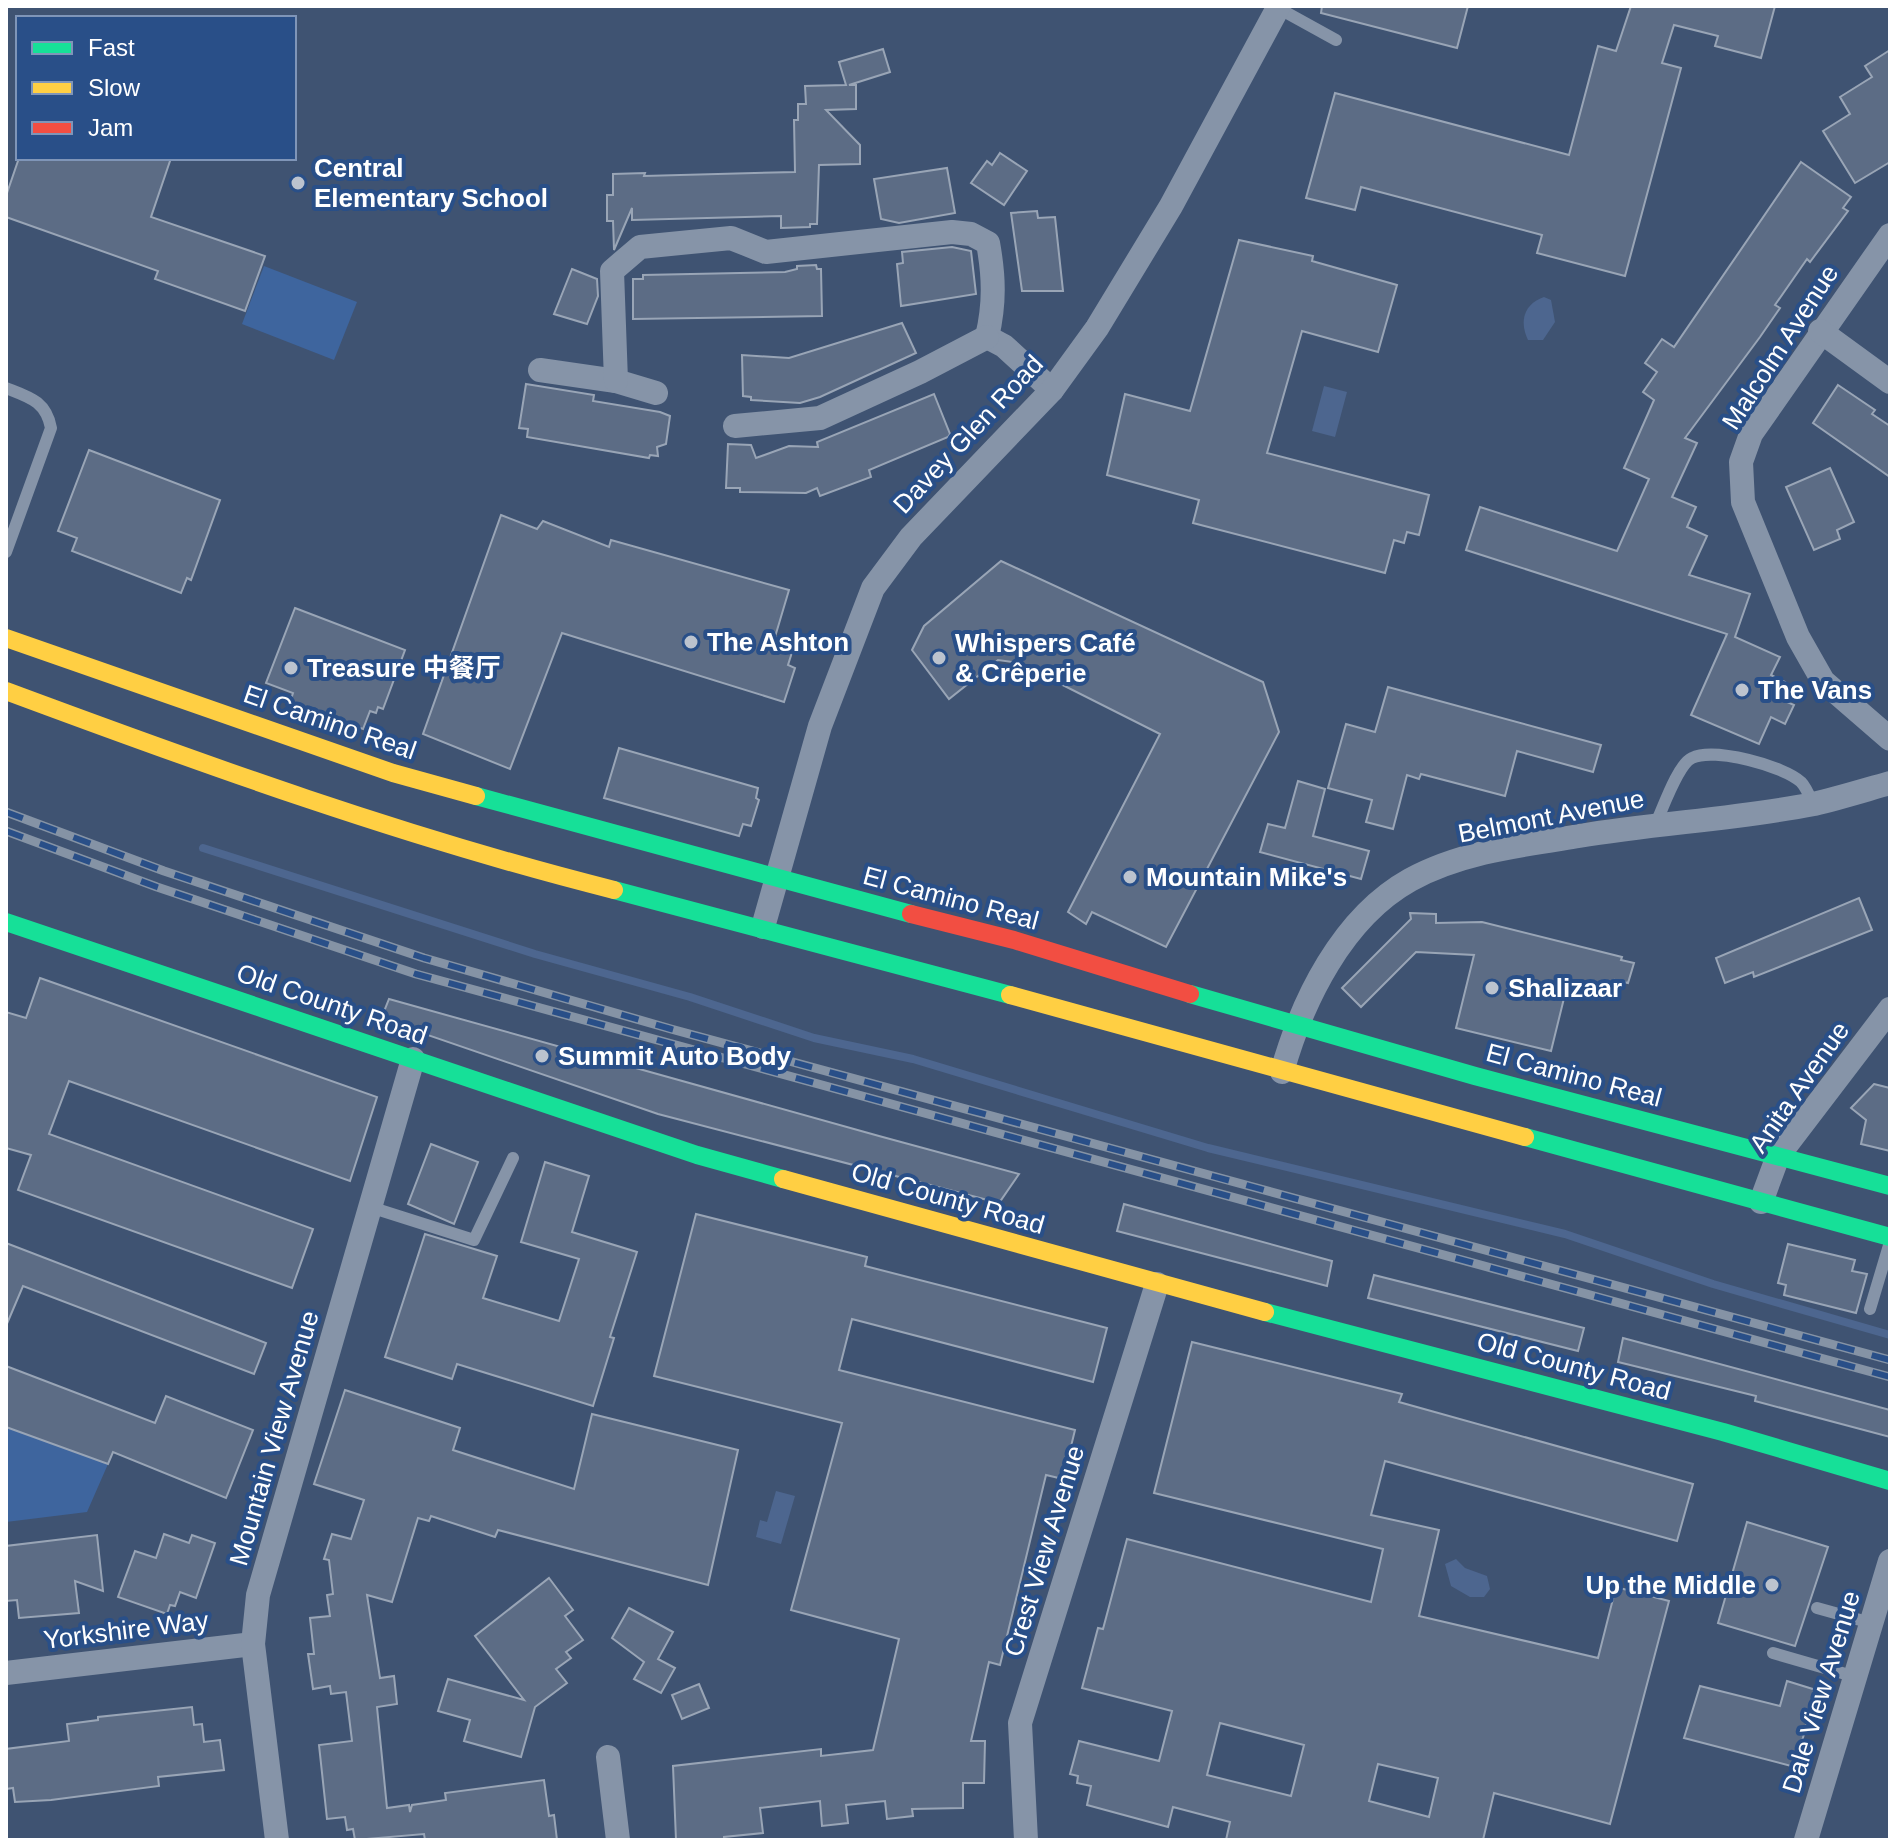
<svg xmlns="http://www.w3.org/2000/svg" width="1896" height="1846" viewBox="0 0 1896 1846" font-family="Helvetica,'Noto Sans SC',sans-serif">
<style>
.green{fill:#3e659e}
.water{fill:#4d668f}
.lines{fill:none;stroke-linecap:round;stroke-linejoin:round}
.stream{stroke:#4d668f;stroke-width:8}
.building{fill:#5c6c85;stroke:#99a5b6;stroke-width:2;fill-rule:evenodd}
.lane{stroke:#8694a8;stroke-width:12}
.street{stroke:#8694a8;stroke-width:24}
.fast{stroke:#16e098;stroke-width:18}
.slow{stroke:#ffcf43;stroke-width:18}
.jam{stroke:#f24e42;stroke-width:18}
.rail-casing{stroke:#8593a5;stroke-width:9}
.rail{stroke:#294f88;stroke-width:6;stroke-dasharray:18;stroke-linecap:butt}
.poi-dot{fill:#bcc3ce;stroke:#294f88;stroke-width:3}
.labels{text-anchor:middle;dominant-baseline:central;stroke-width:8;stroke-linejoin:round;paint-order:stroke}
.poi-label{font-size:26px;font-weight:bold;fill:#fff;stroke:#294f88;text-anchor:start}
.street-label{font-size:26px;fill:#fff;stroke:#294f88}
</style>
<rect width="100%" height="100%" fill="#3f5372"/>
<g class="green">
<polygon points="264,266 357,302 334,360 242,324"/>
<polygon points="6,1427 108,1464 87,1512 6,1522"/>
</g>
<g class="water">
<path d="M 1544,297 L 1551,300 L 1555,322 L 1543,340 L 1528,340 C 1519,321 1524,304 1544,297 Z"/>
<polygon points="1324,386 1347,392 1335,437 1312,431"/>
<polygon points="776,1491 795,1496 781,1544 756,1537 760,1520 767,1522"/>
<polygon points="1456,1559 1465,1568 1487,1576 1490,1589 1484,1597 1470,1597 1451,1586 1445,1564"/>
</g>
<g class="lines">
<polyline class="stream" points="203,848 535,954 690,997 814,1038 913,1059 1208,1148 1565,1234 1713,1284 1890,1335"/>
</g>
<g class="building">
<polygon points="1322,6 1468,6 1457,48 1321,13"/>
<polygon points="1631,6 1775,6 1761,58 1715,46 1718,36 1674,25 1662,63 1681,68 1625,276 1537,253 1542,235 1361,187 1355,210 1306,198 1335,93 1569,155 1598,46 1616,51"/>
<polygon points="883,49 890,72 849,85 856,85 856,109 826,110 860,145 860,164 819,165 817,224 810,224 810,227 781,228 781,216 632,220 632,208 614,250 613,221 607,221 607,195 613,195 613,174 645,173 644,176 795,172 794,120 798,120 798,104 806,104 805,86 846,85 839,62"/>
<polygon points="1890,50 1890,162 1855,183 1823,131 1850,114 1840,97 1872,77 1865,66"/>
<polygon points="1000,153 1027,171 1004,205 971,183 987,161 992,165"/>
<polygon points="19,158 171,158 151,217 265,256 245,311 155,279 158,271 6,217 6,196"/>
<polygon points="1801,162 1851,197 1843,208 1848,211 1810,262 1807,259 1775,305 1780,308 1760,337 1685,438 1697,443 1672,497 1696,507 1687,527 1707,536 1689,575 1750,594 1735,637 1780,657 1771,675 1785,682 1778,698 1794,705 1785,724 1771,717 1759,744 1691,715 1727,634 1466,550 1480,507 1617,551 1649,479 1624,468 1654,400 1643,392 1657,372 1645,363 1662,339 1674,347"/>
<polygon points="947,168 955,213 899,223 881,219 874,179"/>
<polygon points="1037,211 1038,218 1055,217 1063,291 1022,291 1011,213"/>
<polygon points="1239,240 1313,256 1312,261 1397,285 1378,352 1302,331 1267,453 1429,495 1419,535 1407,532 1404,543 1394,540 1385,573 1193,523 1199,500 1107,475 1125,394 1190,411"/>
<polygon points="952,247 971,251 976,294 901,306 897,264 903,263 902,252"/>
<polygon points="816,265 817,269 821,269 822,316 633,319 633,279 643,279 643,275 785,272 797,269 797,266"/>
<polygon points="572,269 597,279 598,296 587,324 554,314"/>
<polygon points="902,323 916,353 820,397 800,403 751,400 751,397 743,396 742,355 789,358"/>
<polygon points="526,384 594,395 593,401 660,412 670,416 666,444 657,447 658,456 650,455 649,458 527,437 528,429 519,428"/>
<polygon points="1838,385 1875,410 1872,414 1890,426 1890,477 1813,423"/>
<polygon points="934,394 950,434 948,437 869,470 871,477 820,496 817,488 806,493 740,492 740,488 726,488 728,444 751,445 756,458 789,446 818,447 817,442"/>
<polygon points="89,450 220,500 191,580 187,578 181,593 72,551 77,538 58,531"/>
<polygon points="1830,468 1854,522 1837,530 1840,539 1814,550 1786,487"/>
<polygon points="501,515 537,529 543,521 609,547 611,540 789,590 775,637 795,643 788,665 795,668 784,702 562,633 510,769 423,734"/>
<polygon points="1001,561 1263,682 1279,732 1166,947 1092,912 1086,924 1068,912 1160,734 1019,663 998,660 949,699 912,650 924,626"/>
<polygon points="295,608 405,650 383,709 378,707 376,713 370,711 363,729 290,702 293,693 266,683"/>
<polygon points="1388,687 1601,745 1593,772 1517,751 1505,796 1421,774 1419,779 1407,775 1393,829 1366,822 1372,800 1328,788 1346,724 1375,732"/>
<polygon points="619,748 758,788 756,798 759,800 751,826 743,824 739,836 604,798"/>
<polygon points="1298,781 1325,789 1313,836 1369,851 1361,879 1260,852 1268,824 1285,828"/>
<polygon points="1859,898 1872,930 1754,977 1753,972 1725,983 1716,958"/>
<polygon points="1410,913 1436,914 1436,923 1482,922 1622,957 1621,960 1634,963 1628,983 1615,980 1611,992 1568,982 1551,1051 1456,1028 1474,955 1416,952 1361,1007 1342,988 1411,919"/>
<polygon points="40,978 377,1097 350,1181 69,1081 49,1134 313,1229 292,1288 18,1190 31,1155 6,1148 6,1012 26,1018"/>
<polygon points="389,999 879,1136 1019,1174 999,1203 658,1114 381,1019"/>
<polygon points="1874,1084 1890,1088 1890,1151 1861,1144 1866,1120 1851,1108"/>
<polygon points="431,1144 478,1162 454,1224 408,1204"/>
<polygon points="545,1162 589,1176 572,1232 637,1252 610,1337 614,1338 593,1406 457,1364 452,1379 385,1357 425,1234 497,1256 483,1298 559,1321 579,1259 521,1242"/>
<polygon points="1124,1204 1332,1261 1327,1286 1117,1231"/>
<polygon points="696,1214 867,1257 865,1266 1107,1328 1093,1382 852,1319 839,1370 1075,1430 1063,1479 1046,1475 1000,1665 989,1662 971,1741 985,1741 984,1783 963,1783 963,1808 912,1809 913,1816 887,1819 885,1801 846,1805 848,1823 822,1826 820,1801 760,1808 763,1833 724,1837 724,1840 676,1840 673,1766 821,1749 821,1756 873,1750 899,1639 791,1610 842,1423 654,1376"/>
<polygon points="6,1243 266,1343 254,1374 23,1286 6,1326"/>
<polygon points="1788,1244 1855,1260 1852,1271 1867,1274 1856,1313 1784,1295 1786,1285 1778,1283"/>
<polygon points="1374,1275 1584,1328 1578,1351 1368,1298"/>
<polygon points="1623,1338 1890,1410 1890,1437 1755,1401 1756,1396 1618,1362"/>
<path d="M 1192,1342 L 1402,1394 L 1399,1402 L 1693,1484 L 1677,1541 L 1385,1461 L 1371,1515 L 1439,1530 L 1419,1616 L 1598,1658 L 1616,1587 L 1669,1601 L 1610,1824 L 1494,1793 L 1483,1840 L 1226,1840 L 1230,1822 L 1173,1807 L 1168,1827 L 1087,1805 L 1091,1786 L 1077,1783 L 1078,1776 L 1070,1774 L 1079,1741 L 1159,1761 L 1172,1711 L 1082,1688 L 1098,1628 L 1103,1629 L 1127,1539 L 1371,1602 L 1383,1549 L 1154,1493 ZM 1220,1723 L 1304,1745 L 1291,1796 L 1207,1775 ZM 1378,1764 L 1438,1778 L 1429,1817 L 1369,1801 Z"/>
<polygon points="6,1366 155,1423 166,1396 253,1430 226,1498 113,1452 108,1464 6,1427"/>
<polygon points="345,1390 460,1428 453,1450 574,1489 592,1414 738,1450 708,1585 498,1530 495,1537 431,1516 429,1521 418,1518 392,1602 367,1595 380,1678 394,1676 397,1704 377,1707 387,1808 409,1805 410,1812 412,1805 446,1800 445,1793 544,1780 549,1816 554,1815 557,1840 425,1840 424,1834 355,1840 353,1829 347,1830 345,1817 327,1819 319,1745 352,1741 346,1692 331,1694 330,1686 313,1689 308,1654 314,1654 310,1618 330,1616 327,1595 333,1594 329,1560 324,1559 332,1534 351,1539 364,1500 314,1484"/>
<polygon points="1747,1522 1828,1547 1795,1646 1718,1623"/>
<polygon points="164,1534 189,1543 192,1535 215,1543 196,1598 180,1592 175,1606 170,1605 167,1614 118,1597 135,1551 156,1558"/>
<polygon points="97,1535 103,1591 75,1581 79,1613 19,1618 17,1600 6,1601 6,1546"/>
<polygon points="549,1578 573,1610 565,1616 583,1640 566,1652 571,1658 556,1669 567,1683 535,1707 521,1757 464,1741 470,1720 438,1711 448,1679 524,1700 475,1636"/>
<polygon points="629,1608 673,1632 658,1659 675,1668 661,1693 634,1679 644,1662 612,1638"/>
<polygon points="1787,1681 1816,1690 1795,1767 1684,1738 1700,1686 1780,1706"/>
<polygon points="699,1684 709,1708 682,1719 672,1695"/>
<polygon points="192,1707 194,1725 202,1724 204,1742 220,1740 224,1770 158,1777 159,1786 51,1800 15,1802 13,1788 6,1789 6,1749 69,1741 67,1724 98,1720 98,1717"/>
</g>
<g class="lines">
<g class="lane">
<polyline points="1278,8 1336,40"/>
<path d="M 6,388 C 29,397 46,401 51,428 L 6,552"/>
<path d="M 1656,823 C 1663,808 1678,764 1692,758 C 1714,747 1784,766 1801,782 C 1806,787 1810,797 1813,804"/>
<polyline points="370,1207 474,1240 513,1158"/>
<polyline points="1870,1309 1890,1242"/>
<polyline points="1817,1608 1871,1623"/>
<polyline points="1773,1653 1856,1677"/>
</g>
<g class="street">
<polyline points="1890,235 1751,434 1741,462 1743,502 1798,637 1823,681 1890,739"/>
<polyline points="1820,331 1890,382"/>
<polyline points="987,337 1004,346 1052,390"/>
<polyline points="540,370 616,381 656,393"/>
<path d="M 616,381 L 612,271 L 640,247 L 731,238 L 766,252 L 952,232 L 971,234 L 988,243 C 994,276 995,303 987,337"/>
<polyline points="735,426 820,418 920,372 987,337"/>
<polyline points="763,927 820,726 873,588 911,537 1052,390 1097,328 1171,206 1279,6"/>
<path d="M 1282,1072 C 1302,1001 1342,918 1410,880 C 1461,852 1522,845 1579,836 C 1657,823 1737,819 1814,804 C 1839,798 1865,790 1890,783"/>
<polyline points="1761,1202 1778,1156 1890,1009"/>
<polyline points="6,1673 253,1644"/>
<polyline points="608,1757 618,1840"/>
<polyline points="277,1840 253,1644 258,1595 413,1059"/>
<polyline points="1026,1840 1020,1723 1157,1284"/>
<polyline points="1806,1840 1890,1561"/>
</g>
<g class="fast">
<polyline points="476,796 911,914"/>
<polyline points="614,890 1010,995"/>
<polyline points="6,922 697,1155 783,1179"/>
<polyline points="1190,994 1475,1076 1890,1186"/>
<polyline points="1525,1137 1890,1237"/>
<polyline points="1265,1312 1723,1432 1890,1481"/>
</g>
<g class="slow">
<polyline points="6,638 393,773 476,796"/>
<path d="M 6,691 C 205,765 407,838 614,890"/>
<polyline points="1010,995 1525,1137"/>
<polyline points="783,1179 1265,1312"/>
</g>
<polyline class="jam" points="911,914 1014,940 1190,994"/>
<defs>
<g id="rail">
<polyline points="6,812 164,871 424,958 671,1029 1890,1360"/>
<polyline points="6,831 157,887 416,974 1890,1377"/>
</g>
</defs>
<use href="#rail" class="rail-casing"/>
<use href="#rail" class="rail"/>
</g>
<g class="poi-dot">
<circle cx="298" cy="183" r="8"/>
<circle cx="691" cy="642" r="8"/>
<circle cx="939" cy="658" r="8"/>
<circle cx="291" cy="668" r="8"/>
<circle cx="1742" cy="690" r="8"/>
<circle cx="1130" cy="877" r="8"/>
<circle cx="1492" cy="988" r="8"/>
<circle cx="542" cy="1056" r="8"/>
<circle cx="1772" cy="1585" r="8"/>
</g>
<g class="labels">
<g class="poi-label">
<text x="314" y="168">Central<tspan x="314" dy="30">Elementary School</tspan></text>
<text x="707" y="642">The Ashton</text>
<text x="955" y="643">Whispers Café<tspan x="955" dy="30">&amp; Crêperie</tspan></text>
<text x="307" y="668">Treasure 中餐厅</text>
<text x="1758" y="690">The Vans</text>
<text x="1146" y="877">Mountain Mike's</text>
<text x="1508" y="988">Shalizaar</text>
<text x="558" y="1056">Summit Auto Body</text>
<text x="1756" y="1585" text-anchor="end">Up the Middle</text>
</g>
<g class="street-label">
<text transform="translate(1780 347) rotate(-57)">Malcolm Avenue</text>
<text transform="translate(968 434) rotate(-47)">Davey Glen Road</text>
<text transform="translate(330 722) rotate(19)">El Camino Real</text>
<text transform="translate(1551 816) rotate(-11)">Belmont Avenue</text>
<text transform="translate(951 898) rotate(15)">El Camino Real</text>
<text transform="translate(332 1004) rotate(19)">Old County Road</text>
<text transform="translate(1574 1075) rotate(15)">El Camino Real</text>
<text transform="translate(1799 1087) rotate(-55)">Anita Avenue</text>
<text transform="translate(948 1198) rotate(16)">Old County Road</text>
<text transform="translate(1574 1366) rotate(15)">Old County Road</text>
<text transform="translate(274 1438) rotate(-74)">Mountain View Avenue</text>
<text transform="translate(1044 1551) rotate(-73)">Crest View Avenue</text>
<text transform="translate(126 1630) rotate(-7)">Yorkshire Way</text>
<text transform="translate(1821 1692) rotate(-73)">Dale View Avenue</text>
</g>
</g>
<rect width="1896" height="1846" fill="none" stroke="#ffffff" stroke-width="16"/>
<rect x="16" y="16" width="280" height="144" fill="#294f88" stroke="#7f95b8" stroke-width="2"/>
<rect x="32" y="42" width="40" height="12" fill="#16e098" stroke="#7f95b8" stroke-width="2"/>
<text x="88" y="56" font-size="24" fill="#ffffff">Fast</text>
<rect x="32" y="82" width="40" height="12" fill="#ffcf43" stroke="#7f95b8" stroke-width="2"/>
<text x="88" y="96" font-size="24" fill="#ffffff">Slow</text>
<rect x="32" y="122" width="40" height="12" fill="#f24e42" stroke="#7f95b8" stroke-width="2"/>
<text x="88" y="136" font-size="24" fill="#ffffff">Jam</text>
</svg>
